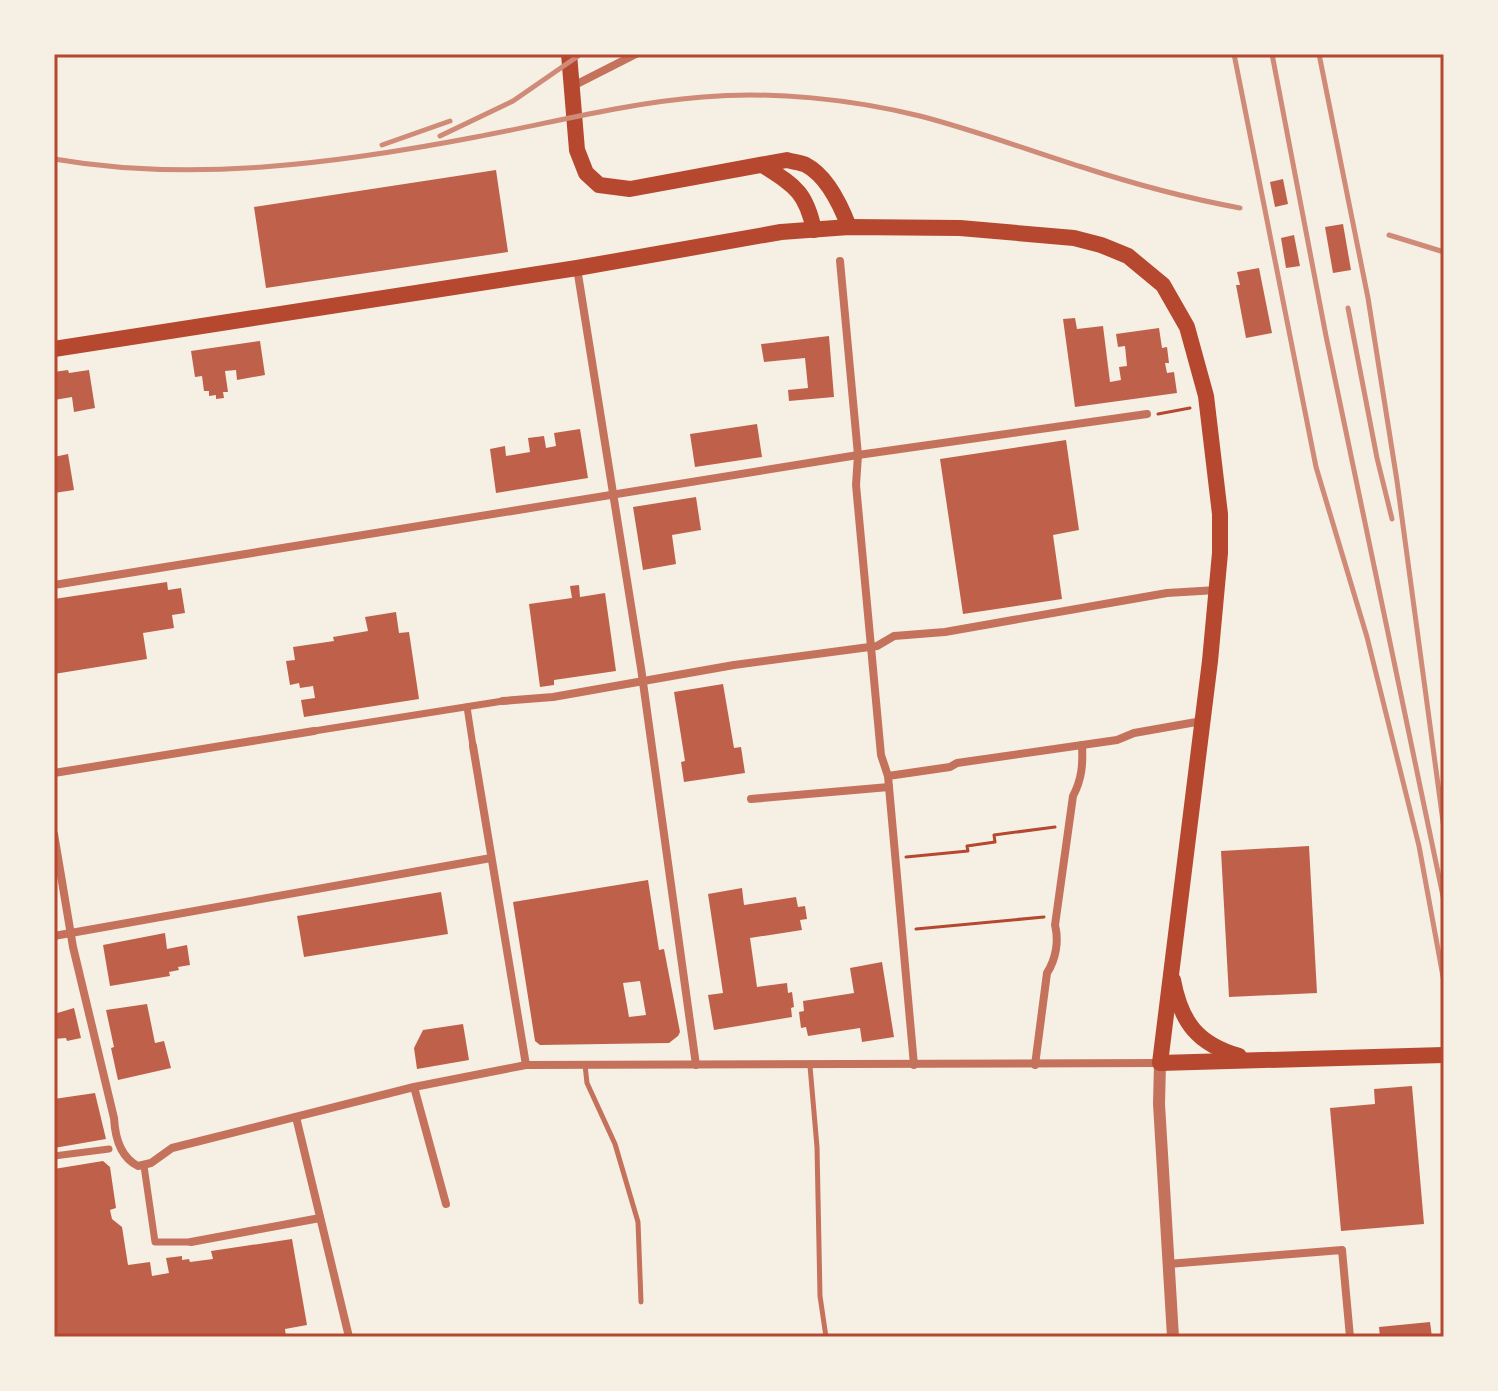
<svg xmlns="http://www.w3.org/2000/svg" width="1498" height="1391" viewBox="0 0 1498 1391" font-family="Signika,sans-serif">
<style>
.building{fill:#bf614a;fill-rule:evenodd}
.lines{fill:none;stroke-linecap:round;stroke-linejoin:round}
.path{stroke:#b5482f;stroke-width:3}
.service{stroke:#c5725c;stroke-width:5}
.pedestrian{stroke:#c5725c;stroke-width:7}
.minor{stroke:#c5725c;stroke-width:8}
.tertiary{stroke:#c5725c;stroke-width:12}
.trunk{stroke:#b5482f;stroke-width:16}
.rail{stroke:#cf8b77;stroke-width:5}
.neatline{fill:none;stroke:#b5482f;stroke-width:3}
</style>
<rect width="100%" height="100%" fill="#f6efe4"/>
<g class="building">
<polygon points="496,170 508,252 266,288 254,207"/>
<polygon points="1283,179 1288,204 1275,207 1270,182"/>
<polygon points="1343,224 1351,270 1333,273 1325,227"/>
<polygon points="1294,235 1300,266 1286,268 1281,238"/>
<polygon points="1259,268 1272,333 1246,338 1236,285 1240,285 1237,272"/>
<polygon points="1075,318 1077,329 1103,326 1110,382 1121,380 1119,367 1127,366 1125,346 1118,347 1116,334 1159,328 1162,348 1167,347 1169,363 1165,363 1167,373 1174,372 1177,393 1075,407 1063,319"/>
<polygon points="829,336 834,397 789,401 788,390 808,388 805,358 764,362 761,344"/>
<polygon points="260,341 265,375 237,380 236,370 225,371 228,392 223,392 224,398 216,399 216,395 209,396 209,391 204,391 202,376 195,377 191,351"/>
<polygon points="68,370 69,373 89,370 95,408 74,412 72,397 54,400 54,372"/>
<polygon points="757,424 762,457 695,467 690,434"/>
<polygon points="580,429 588,478 496,493 490,449 505,446 506,456 530,452 528,438 544,436 546,448 556,446 554,433"/>
<polygon points="1066,440 1079,530 1053,535 1062,599 963,614 940,459"/>
<polygon points="68,454 74,490 54,493 54,457"/>
<polygon points="696,497 701,530 672,535 676,564 643,570 633,507"/>
<polygon points="167,582 168,590 181,588 185,613 172,615 174,628 143,633 147,659 54,674 54,599"/>
<polygon points="579,585 580,597 605,593 616,671 554,680 554,685 540,687 529,604 572,598 570,586"/>
<polygon points="396,612 399,633 409,632 419,699 304,717 301,700 315,698 313,686 300,688 299,683 290,685 286,661 295,660 293,647 334,641 333,637 368,631 365,617"/>
<polygon points="723,684 734,748 741,747 745,773 684,782 681,762 685,761 674,692"/>
<polygon points="1309,846 1317,993 1229,997 1221,851"/>
<path d="M 648,880 L 659,950 L 664,949 L 680,1032 L 678,1036 L 669,1043 L 540,1045 L 535,1041 L 513,902 ZM 640,981 L 646,1015 L 629,1017 L 623,983 Z"/>
<polygon points="742,888 744,905 796,897 798,907 805,906 807,919 800,920 802,930 750,938 757,987 787,983 788,993 792,992 794,1007 791,1008 792,1017 714,1030 708,995 723,993 708,894"/>
<polygon points="441,892 448,934 304,957 297,916"/>
<polygon points="165,933 167,949 187,945 190,965 178,967 179,970 169,972 170,976 110,986 103,945"/>
<polygon points="882,962 894,1037 862,1042 860,1028 808,1036 806,1027 801,1028 799,1012 804,1011 803,1001 854,993 850,968"/>
<polygon points="147,1004 155,1043 164,1041 171,1068 118,1080 111,1048 114,1047 106,1010"/>
<polygon points="74,1008 81,1038 67,1041 66,1038 54,1039 54,1014"/>
<polygon points="463,1024 469,1060 417,1069 414,1048 423,1030"/>
<polygon points="1412,1086 1424,1224 1341,1231 1330,1108 1375,1104 1374,1089"/>
<polygon points="95,1093 106,1139 54,1148 54,1099"/>
<polygon points="103,1161 110,1167 116,1208 110,1210 112,1219 122,1227 128,1265 150,1262 152,1276 169,1273 166,1258 182,1256 182,1260 189,1259 190,1262 213,1259 211,1251 292,1239 307,1325 285,1329 286,1337 54,1337 54,1169"/>
<polygon points="1430,1322 1432,1337 1380,1337 1379,1327"/>
</g>
<g class="lines">
<g class="path">
<polyline points="1158,414 1190,408"/>
<polyline points="906,857 968,851 967,846 995,842 994,835 1055,827"/>
<polyline points="916,929 1044,917"/>
</g>
<g class="service">
<polyline points="585,1065 587,1083 615,1144 638,1222 641,1302"/>
<polyline points="810,1066 817,1147 820,1296 826,1337"/>
</g>
<g class="pedestrian">
<polyline points="467,707 473,746"/>
<polyline points="314,731 503,701"/>
<polyline points="54,1156 109,1149"/>
<polyline points="144,1166 155,1242 191,1242"/>
</g>
<g class="minor">
<polyline points="573,86 636,54"/>
<polyline points="840,261 858,455 856,485 881,755 888,776 914,1065"/>
<polyline points="577,268 641,668 696,1065"/>
<polyline points="54,585 858,455 1147,414"/>
<polyline points="503,701 553,697 734,665 877,646 894,636 945,632 1167,593 1217,590"/>
<polyline points="473,746 526,1065"/>
<polyline points="54,773 314,731"/>
<polyline points="888,776 950,767 957,763 1117,740 1134,733 1202,721"/>
<polyline points="751,799 889,787"/>
<path d="M 54,834 L 73,947 L 114,1118 C 115,1137 120,1157 138,1166 L 151,1163 L 172,1148 L 414,1087 L 526,1065 L 1160,1063"/>
<polyline points="54,936 491,858"/>
<path d="M 1035,1065 L 1047,973 C 1056,959 1059,941 1055,925 L 1073,796 C 1082,779 1083,764 1082,745"/>
<polyline points="414,1087 446,1204"/>
<polyline points="296,1117 349,1337"/>
<polyline points="191,1242 320,1218"/>
<polyline points="1168,1264 1342,1250 1350,1337"/>
</g>
<polyline class="tertiary" points="1160,1063 1159,1104 1173,1337"/>
<g class="trunk">
<path d="M 569,54 L 577,150 L 586,173 L 599,185 L 630,189 L 787,160 C 793,162 801,162 806,165 C 827,176 841,206 849,227"/>
<path d="M 764,166 C 795,186 806,192 814,230"/>
<polyline points="54,349 577,268 781,232 849,227 960,228 1074,238 1101,245 1128,256 1163,285 1187,327 1206,396 1220,514 1220,553 1210,661 1160,1063 1444,1055"/>
<path d="M 1173,980 C 1181,1023 1198,1044 1239,1056"/>
</g>
<g class="rail">
<polyline points="1234,54 1316,467 1367,637 1419,846 1444,982"/>
<polyline points="1272,54 1326,336 1444,901"/>
<polyline points="1319,54 1368,298 1397,481 1444,829"/>
<polyline points="440,136 513,101 581,54"/>
<polyline points="382,145 450,121"/>
<path d="M 54,159 C 192,183 340,163 476,137 C 551,123 626,103 703,97 C 773,91 851,99 920,116 C 974,130 1028,150 1082,167 C 1134,184 1186,198 1240,208"/>
<polyline points="1389,235 1444,252"/>
<polyline points="1348,308 1377,458 1392,519"/>
</g>
</g>
<rect width="1498" height="1391" fill="none" stroke="#f6efe4" stroke-width="112"/>
<rect x="56" y="56" width="1386" height="1279" class="neatline"/>
</svg>
